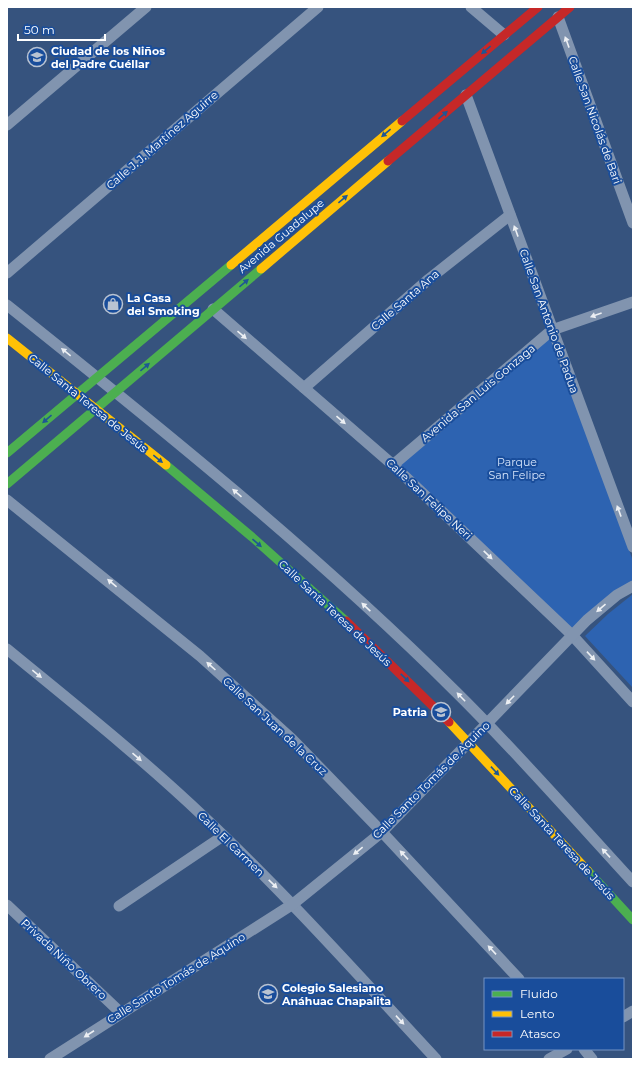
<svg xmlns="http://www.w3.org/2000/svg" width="640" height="1066" viewBox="0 0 640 1066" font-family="Montserrat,sans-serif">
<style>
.green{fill:#2d63b1}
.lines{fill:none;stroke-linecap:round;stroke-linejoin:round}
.street{stroke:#8194af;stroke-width:11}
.fast{stroke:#4caf50;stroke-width:9}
.slow{stroke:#ffc107;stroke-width:9}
.jam{stroke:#c62828;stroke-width:9}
.oneway{fill:#eceff3}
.oneway2{fill:#1e5794}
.labels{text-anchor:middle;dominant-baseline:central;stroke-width:4;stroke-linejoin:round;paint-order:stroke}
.poi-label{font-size:11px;font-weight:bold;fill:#fff;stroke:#194d9b;text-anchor:start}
.street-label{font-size:11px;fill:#fff;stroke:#194d9b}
.park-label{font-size:11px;fill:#d7e6fc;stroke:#194d9b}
</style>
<rect width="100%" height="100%" fill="#36537e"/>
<g class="green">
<polygon points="552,333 633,561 633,583 572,631 400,465"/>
<polygon points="633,594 633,688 585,636 608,614"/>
</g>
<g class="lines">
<g class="street">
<polyline points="471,7 504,35"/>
<polyline points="558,17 633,223"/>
<polyline points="466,95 633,547"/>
<polyline points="7,125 146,7"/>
<polyline points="7,273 318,7"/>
<path d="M 7,305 C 161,428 315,552 455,691 C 517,752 574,818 633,882"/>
<polyline points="213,309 393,465 572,635 633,702"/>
<polyline points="304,388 429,279 510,215"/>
<polyline points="393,465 552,330 633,302"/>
<polyline points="7,500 200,656 292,739 382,832 519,979"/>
<path d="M 7,649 C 74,704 142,758 204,817 C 286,894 360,977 436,1059"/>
<polyline points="7,905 121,1013"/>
<polyline points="119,906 223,836"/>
<polyline points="623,1017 633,1011"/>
<polyline points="584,1049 592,1059"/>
<polyline points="50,1059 293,904 382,832 587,620 617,595 633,586"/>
<polyline points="549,1059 567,1049"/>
</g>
<g class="fast">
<polyline points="7,453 231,265"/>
<polyline points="166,465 252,537 346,621"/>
<polyline points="7,484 261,269"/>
<polyline points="588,871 633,920"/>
</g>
<g class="slow">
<polyline points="231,265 402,121"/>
<polyline points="261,269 388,161"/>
<polyline points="7,338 166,465"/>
<polyline points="449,722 588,871"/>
</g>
<g class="jam">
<polyline points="402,121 538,7"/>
<polyline points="388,161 570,7"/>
<polyline points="346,621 449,722"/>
</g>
</g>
<defs><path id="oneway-solid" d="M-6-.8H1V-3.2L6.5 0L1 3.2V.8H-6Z"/></defs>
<g class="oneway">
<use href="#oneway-solid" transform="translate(567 42) rotate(-110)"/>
<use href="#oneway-solid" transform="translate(516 231) rotate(-110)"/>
<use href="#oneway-solid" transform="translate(596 315) rotate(160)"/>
<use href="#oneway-solid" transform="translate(242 335) rotate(41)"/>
<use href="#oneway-solid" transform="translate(66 352) rotate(-141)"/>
<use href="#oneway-solid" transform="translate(341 420) rotate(41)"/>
<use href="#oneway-solid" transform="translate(237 493) rotate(-139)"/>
<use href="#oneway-solid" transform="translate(619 511) rotate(-110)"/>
<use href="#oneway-solid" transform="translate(488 555) rotate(44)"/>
<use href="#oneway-solid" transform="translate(112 583) rotate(-140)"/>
<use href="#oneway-solid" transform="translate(366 607) rotate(-137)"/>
<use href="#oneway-solid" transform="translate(601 608) rotate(139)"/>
<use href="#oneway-solid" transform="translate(591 656) rotate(47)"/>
<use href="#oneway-solid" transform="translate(211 666) rotate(-138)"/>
<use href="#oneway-solid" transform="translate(37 674) rotate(39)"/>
<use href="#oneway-solid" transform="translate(461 697) rotate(-134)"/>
<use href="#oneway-solid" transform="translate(510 700) rotate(134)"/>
<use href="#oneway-solid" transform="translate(137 757) rotate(41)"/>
<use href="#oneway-solid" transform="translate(358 851) rotate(141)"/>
<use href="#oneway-solid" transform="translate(606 853) rotate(-133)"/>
<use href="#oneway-solid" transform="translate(404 855) rotate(-133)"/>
<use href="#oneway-solid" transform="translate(273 884) rotate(44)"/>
<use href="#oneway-solid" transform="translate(492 950) rotate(-133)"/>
<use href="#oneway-solid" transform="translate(400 1020) rotate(47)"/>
<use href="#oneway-solid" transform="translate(89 1034) rotate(147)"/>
</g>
<g class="oneway2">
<use href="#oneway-solid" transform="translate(486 50) rotate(140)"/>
<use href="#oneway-solid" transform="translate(443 115) rotate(-40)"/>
<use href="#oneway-solid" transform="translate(386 133) rotate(140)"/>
<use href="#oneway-solid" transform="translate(343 199) rotate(-40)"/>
<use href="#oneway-solid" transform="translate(244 283) rotate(-40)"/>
<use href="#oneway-solid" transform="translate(145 367) rotate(-40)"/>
<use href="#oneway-solid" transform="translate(47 419) rotate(139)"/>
<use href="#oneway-solid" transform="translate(158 459) rotate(39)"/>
<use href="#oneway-solid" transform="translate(257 543) rotate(41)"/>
<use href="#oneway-solid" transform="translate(405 678) rotate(44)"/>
<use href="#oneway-solid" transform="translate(495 771) rotate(47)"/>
</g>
<defs>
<symbol id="school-ring" viewBox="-11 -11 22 22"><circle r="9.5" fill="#194d9b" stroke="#b9c3d2" stroke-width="1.5"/><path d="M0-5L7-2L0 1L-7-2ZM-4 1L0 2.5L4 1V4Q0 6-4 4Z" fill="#b9c3d2"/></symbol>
<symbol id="shop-ring" viewBox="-11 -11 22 22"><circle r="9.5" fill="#194d9b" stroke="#b9c3d2" stroke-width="1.5"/><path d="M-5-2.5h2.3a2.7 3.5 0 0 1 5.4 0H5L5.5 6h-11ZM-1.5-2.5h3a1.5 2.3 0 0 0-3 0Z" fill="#b9c3d2"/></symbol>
<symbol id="university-ring" viewBox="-11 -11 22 22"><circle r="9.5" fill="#194d9b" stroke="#b9c3d2" stroke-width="1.5"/><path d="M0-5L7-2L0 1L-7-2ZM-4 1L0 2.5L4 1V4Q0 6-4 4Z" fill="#b9c3d2"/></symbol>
</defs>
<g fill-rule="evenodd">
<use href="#school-ring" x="26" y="46" width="22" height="22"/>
<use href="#shop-ring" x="102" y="293" width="22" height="22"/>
<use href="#school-ring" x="430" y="701" width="22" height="22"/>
<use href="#university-ring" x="257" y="983" width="22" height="22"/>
</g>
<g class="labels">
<g class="poi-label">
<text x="51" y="51">Ciudad de los Niños<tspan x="51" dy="13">del Padre Cuéllar</tspan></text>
<text x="127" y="298">La Casa<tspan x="127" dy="13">del Smoking</tspan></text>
<text x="427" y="712" text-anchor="end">Patria</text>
<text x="282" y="988">Colegio Salesiano<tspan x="282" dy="13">Anáhuac Chapalita</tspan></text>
</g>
<g class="street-label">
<text transform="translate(595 120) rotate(70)">Calle San Nicolás de Bari</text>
<text transform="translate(162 140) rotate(-41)">Calle J. J. Martínez Aguirre</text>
<text transform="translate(281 236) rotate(-40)">Avenida Guadalupe</text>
<text transform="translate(405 300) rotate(-41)">Calle Santa Ana</text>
<text transform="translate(549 321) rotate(70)">Calle San Antonio de Padua</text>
<text transform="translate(478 393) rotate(-40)">Avenida San Luis Gonzaga</text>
<text transform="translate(88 403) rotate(39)">Calle Santa Teresa de Jesús</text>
<text transform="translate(429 499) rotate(43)">Calle San Felipe Neri</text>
<text transform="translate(335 613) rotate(43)">Calle Santa Teresa de Jesús</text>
<text transform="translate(275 726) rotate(43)">Calle San Juan de la Cruz</text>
<text transform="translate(431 780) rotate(-45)">Calle Santo Tomás de Aquino</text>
<text transform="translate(562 843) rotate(47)">Calle Santa Teresa de Jesús</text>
<text transform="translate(231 844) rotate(44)">Calle El Carmen</text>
<text transform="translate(64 959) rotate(43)">Privada Niño Obrero</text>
<text transform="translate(176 978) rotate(-32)">Calle Santo Tomás de Aquino</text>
</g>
<g class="park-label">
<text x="517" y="462">Parque<tspan x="517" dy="13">San Felipe</tspan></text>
</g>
</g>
<rect width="640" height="1066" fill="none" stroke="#ffffff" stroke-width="16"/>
<rect x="484" y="978" width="140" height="72" fill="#194d9b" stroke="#7594c3"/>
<rect x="492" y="991" width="20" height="6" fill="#4caf50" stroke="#7594c3"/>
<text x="520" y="998" font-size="12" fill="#ffffff">Fluido</text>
<rect x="492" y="1011" width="20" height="6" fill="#ffc107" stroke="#7594c3"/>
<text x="520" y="1018" font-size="12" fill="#ffffff">Lento</text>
<rect x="492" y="1031" width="20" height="6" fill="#c62828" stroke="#7594c3"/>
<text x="520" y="1038" font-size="12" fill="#ffffff">Atasco</text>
<path d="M18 34v6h87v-6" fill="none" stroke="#ffffff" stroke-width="2"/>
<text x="24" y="34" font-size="12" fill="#ffffff" stroke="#194d9b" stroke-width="3" paint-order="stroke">50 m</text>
</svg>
